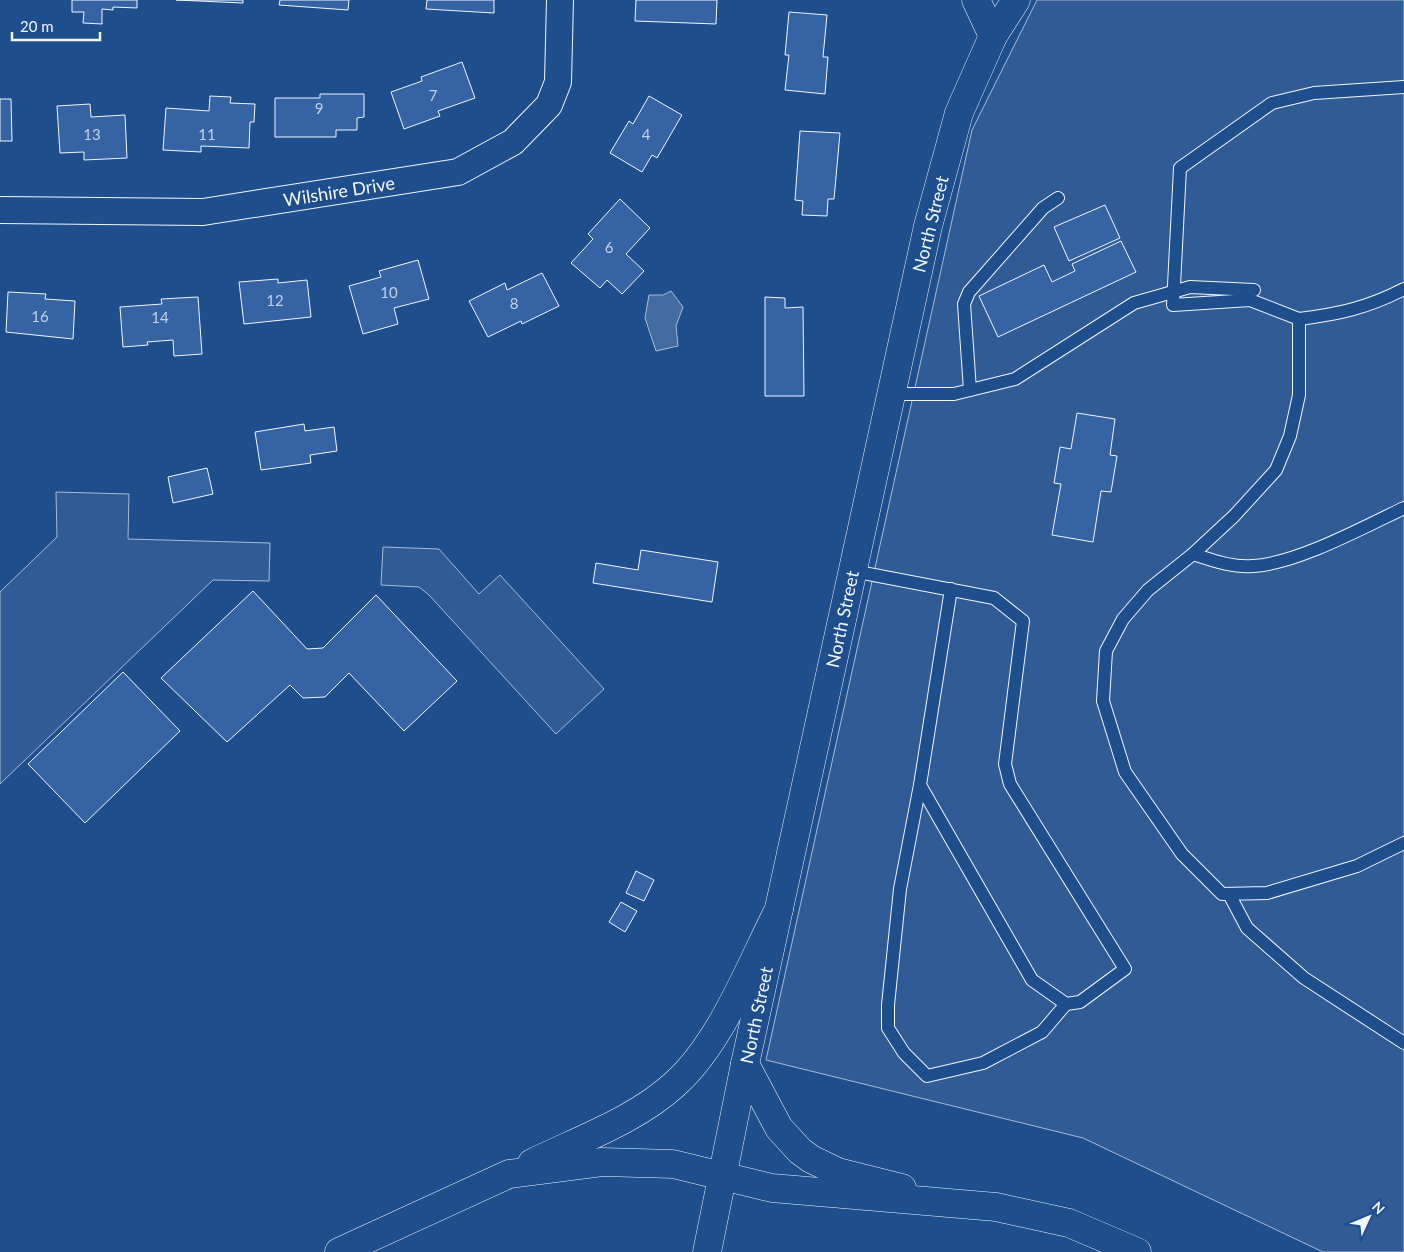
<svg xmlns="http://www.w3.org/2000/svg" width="1404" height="1252" viewBox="0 0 1404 1252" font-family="Lato,sans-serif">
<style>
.built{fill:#305b95;stroke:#a8bbd7}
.water{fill:#446ba0;stroke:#a8bbd7}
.building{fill:#3563a3;stroke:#f2f6ff}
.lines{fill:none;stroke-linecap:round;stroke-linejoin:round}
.lane-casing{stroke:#f2f6ff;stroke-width:14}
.street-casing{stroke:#f2f6ff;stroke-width:28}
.secondary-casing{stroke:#f2f6ff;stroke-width:29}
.highway-casing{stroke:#f2f6ff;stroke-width:29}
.lane{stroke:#1f4e8c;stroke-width:12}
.street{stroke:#1f4e8c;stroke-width:26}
.secondary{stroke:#1f4e8c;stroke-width:28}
.highway{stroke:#1f4e8c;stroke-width:28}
.labels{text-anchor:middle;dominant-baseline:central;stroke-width:4;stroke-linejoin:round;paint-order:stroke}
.number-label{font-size:15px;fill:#c3d1e8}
.street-label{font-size:18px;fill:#f2f6ff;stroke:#1f4e8c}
</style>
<rect width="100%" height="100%" fill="#1f4e8c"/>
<g class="built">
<polygon points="1037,0 1404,0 1404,1252 1323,1252 1083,1138 766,1060 972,130"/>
<polygon points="56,492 129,494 128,539 270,543 269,581 213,580 0,784 0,592 57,537"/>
<polygon points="383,547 439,549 479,594 500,575 604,689 556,734 429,595 419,587 381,585"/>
</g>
<polygon class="water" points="671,291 683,307 676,326 678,346 656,351 645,318 649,295 663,295"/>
<g class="building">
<polygon points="72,0 137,0 137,8 113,7 113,10 102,9 102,24 83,23 84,12 72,12"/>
<polygon points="176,0 243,0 243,3"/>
<polygon points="280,0 349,0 348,10 279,5"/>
<polygon points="427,0 494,0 494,13 426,9"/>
<polygon points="636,0 717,0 716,24 635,21"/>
<polygon points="789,12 827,15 823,57 828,57 825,94 785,90 789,55 785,55"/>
<polygon points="462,62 475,98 438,111 440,116 404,129 391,92 422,81 421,77"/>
<polygon points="320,94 364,94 364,117 357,118 357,130 336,130 336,137 275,137 275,98 320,98"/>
<polygon points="210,96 231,97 230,103 255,104 254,122 250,122 249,148 201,146 201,152 163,150 166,108 209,111"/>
<polygon points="649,96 682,115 657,158 652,155 642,172 610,153 629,121 633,124"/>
<polygon points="0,99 11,99 12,141 0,141"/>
<polygon points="90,104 91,117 125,115 127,158 84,160 84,152 60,153 57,106"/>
<polygon points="800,131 840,133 834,199 828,199 827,216 802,215 803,201 795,200"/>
<polygon points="620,199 650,228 626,254 644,271 622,294 607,280 600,288 571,263 593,239 588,234"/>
<polygon points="1105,205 1120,238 1069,261 1054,227"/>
<polygon points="1121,241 1136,272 998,337 979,296 1044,265 1052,282 1075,271 1072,264"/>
<polygon points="418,260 429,299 394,308 398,324 363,334 349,286 381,277 379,271"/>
<polygon points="542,273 559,306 522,324 521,321 488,337 469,301 505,283 507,290"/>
<polygon points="278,279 278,283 307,280 311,317 244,324 239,282"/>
<polygon points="8,292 46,294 45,299 75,301 73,339 6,332"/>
<polygon points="198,297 202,354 174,356 173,340 147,342 148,345 123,347 120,307 162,304 161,299"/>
<polygon points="765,297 785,298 785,308 803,307 804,396 765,396"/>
<polygon points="1077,413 1115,419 1110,455 1117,456 1111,492 1101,491 1093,542 1052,535 1061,484 1054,483 1060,447 1071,449"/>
<polygon points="304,424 305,431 334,427 337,451 310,455 311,463 261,470 255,432"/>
<polygon points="207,468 213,494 173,503 168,477"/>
<polygon points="641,550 718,562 712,602 593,583 596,563 638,570"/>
<polygon points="253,591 307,649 323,648 376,595 457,681 404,731 349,673 325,697 303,698 290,685 227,742 161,678"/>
<polygon points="123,672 180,731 85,823 28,764"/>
<polygon points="636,871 654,880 644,901 626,893"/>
<polygon points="621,902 637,911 625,932 609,922"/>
</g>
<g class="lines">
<defs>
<g id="lane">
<polyline points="1404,87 1314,93 1272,103 1180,168 1173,305 1250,300 1299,319 1299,395 1290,436 1276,470 1234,516 1193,554 1148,590 1123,619 1106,651 1103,701 1125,772 1182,854 1222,894 1267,893 1357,866 1404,843"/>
<path d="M 1299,319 C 1339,314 1367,308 1404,289"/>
<polyline points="970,390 964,304 969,292 1043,208 1058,198"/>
<polyline points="891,394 954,394 1015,379 1134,303 1190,287 1254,290"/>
<path d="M 1193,554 C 1212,560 1232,568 1253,566 C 1296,564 1364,527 1404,508"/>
<polyline points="853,571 994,598 1023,621 1005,764 1010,784 1125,969 1080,1002 1066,1004 1032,980 920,785 951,589"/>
<polyline points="920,785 900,889 888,1005 888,1028 904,1053 927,1076 983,1063 1042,1032 1066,1004"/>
<polyline points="1229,894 1247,928 1304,978 1404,1043"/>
</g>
<polyline id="street" points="0,210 203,212 458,172 513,142 549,105 558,82 560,0"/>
<g id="secondary">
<polyline points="976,0 993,36"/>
<polyline points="707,1252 745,1064 928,226 959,113 993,36 1016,0"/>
</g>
<g id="highway">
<polyline points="745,1064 779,1128 800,1151 811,1159 838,1172 902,1188"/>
<path d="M 532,1163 C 579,1140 636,1120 675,1084 C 721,1043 751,964 779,909"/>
<polyline points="339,1252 509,1174 602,1162 673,1164 772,1188 996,1207 1069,1223 1137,1252"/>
</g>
</defs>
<use href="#lane" class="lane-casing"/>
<use href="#street" class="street-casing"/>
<use href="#secondary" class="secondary-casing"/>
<use href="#highway" class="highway-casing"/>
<use href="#lane" class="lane"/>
<use href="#street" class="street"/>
<use href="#secondary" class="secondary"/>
<use href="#highway" class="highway"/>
</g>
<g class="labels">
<g class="number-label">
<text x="433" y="95">7</text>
<text x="319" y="108">9</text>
<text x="92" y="134">13</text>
<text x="207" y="134">11</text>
<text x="646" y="134">4</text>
<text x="609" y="247">6</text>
<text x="389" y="292">10</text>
<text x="275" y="300">12</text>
<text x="514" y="303">8</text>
<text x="40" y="316">16</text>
<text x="160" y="317">14</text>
</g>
<g class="street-label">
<text transform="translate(339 191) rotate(-9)">Wilshire Drive</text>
<text transform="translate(930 224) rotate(-76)">North Street</text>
<text transform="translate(842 619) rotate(-78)">North Street</text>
<text transform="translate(756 1015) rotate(-78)">North Street</text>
</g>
</g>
<g transform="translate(1369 1217) rotate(46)" stroke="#1f4e8c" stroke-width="4" paint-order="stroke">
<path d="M0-4L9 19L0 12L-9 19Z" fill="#f2f6ff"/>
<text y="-8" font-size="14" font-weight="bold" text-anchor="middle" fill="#f2f6ff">N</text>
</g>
<path d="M12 32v8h88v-8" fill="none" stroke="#f2f6ff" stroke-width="2.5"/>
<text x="20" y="32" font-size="15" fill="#f2f6ff" stroke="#1f4e8c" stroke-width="4" paint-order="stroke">20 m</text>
</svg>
